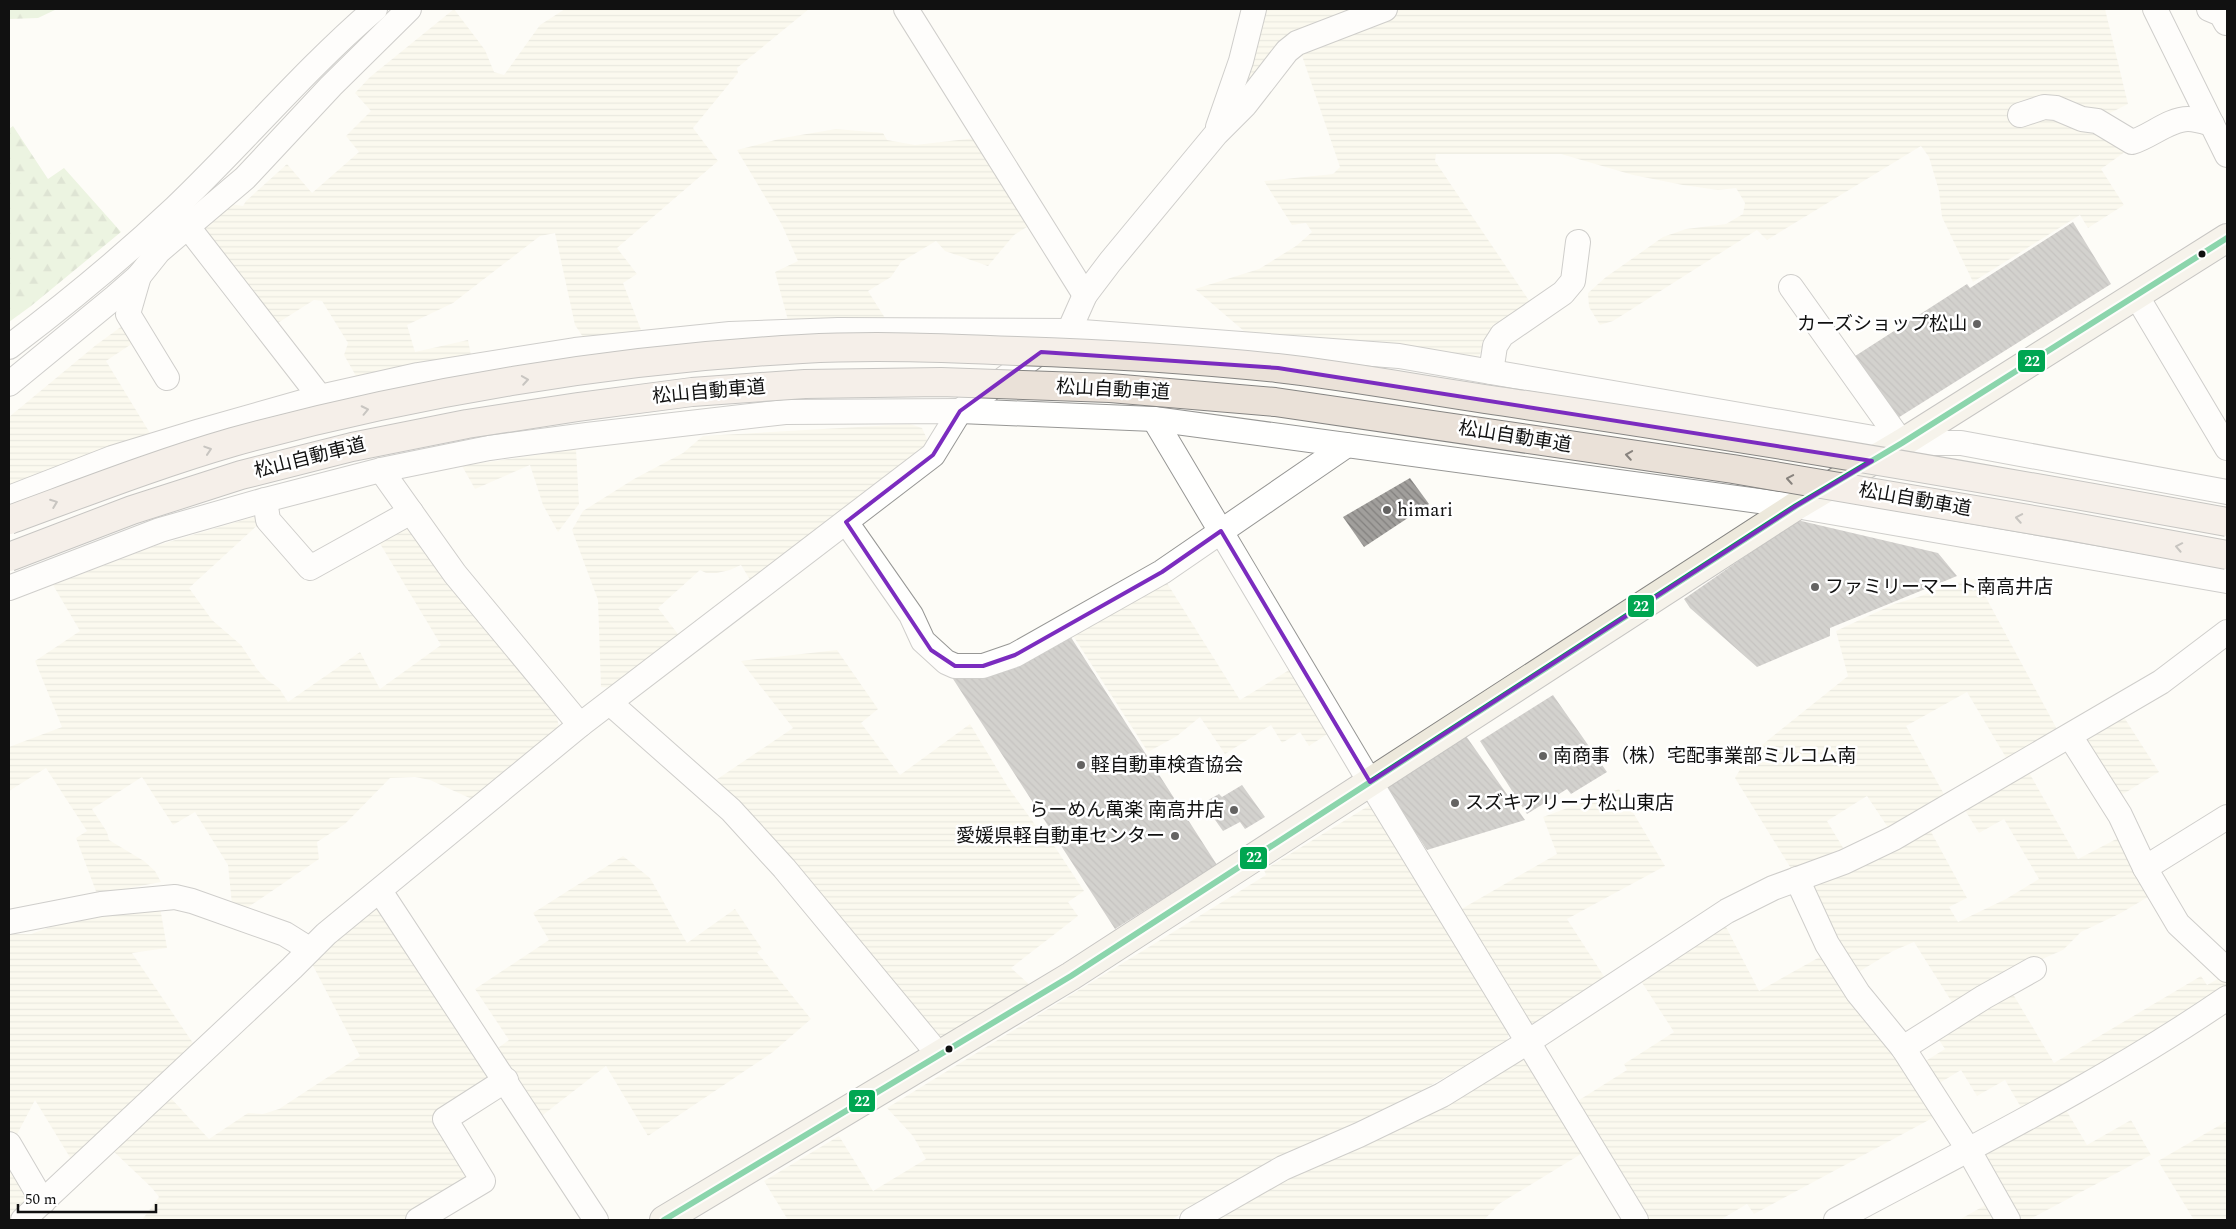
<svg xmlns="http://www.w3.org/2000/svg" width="2236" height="1229" viewBox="0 0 2236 1229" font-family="Spectral,'Noto Sans JP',serif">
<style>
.farmland{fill:url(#farmland-rules)}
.forest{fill:url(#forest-firs)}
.building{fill:url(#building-back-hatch)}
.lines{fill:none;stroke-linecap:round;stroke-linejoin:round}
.minor-casing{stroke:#979795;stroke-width:26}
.major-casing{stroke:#858482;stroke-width:30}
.minor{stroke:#fffffe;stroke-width:24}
.major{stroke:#ede9dc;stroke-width:28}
.highway-bridge-casing{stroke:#858482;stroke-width:30;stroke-linecap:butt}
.highway-bridge{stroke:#eae1d8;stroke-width:28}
.bus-1-casing{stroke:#fff;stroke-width:10}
.bus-1{stroke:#00a651;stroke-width:6}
.oneway{stroke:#88837e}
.marked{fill:none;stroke:#7b2cbf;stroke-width:4;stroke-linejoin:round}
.bus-dot{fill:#111;stroke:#fff;stroke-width:2}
.poi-dot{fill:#646362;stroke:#fff;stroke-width:2}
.labels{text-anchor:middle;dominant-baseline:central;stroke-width:5;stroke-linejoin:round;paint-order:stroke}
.poi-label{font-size:19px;fill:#111;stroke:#fff;text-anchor:start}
.street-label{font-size:19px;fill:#111;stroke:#fff}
.line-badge{stroke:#fff;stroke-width:2}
.badge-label{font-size:14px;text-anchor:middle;font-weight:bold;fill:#fff}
</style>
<defs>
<pattern id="farmland-rules" width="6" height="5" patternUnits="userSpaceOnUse" patternTransform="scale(1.25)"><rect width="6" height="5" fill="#f9f7e4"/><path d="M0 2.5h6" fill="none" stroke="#d4d3c3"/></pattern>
<pattern id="forest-firs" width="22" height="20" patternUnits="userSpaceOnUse" patternTransform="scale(1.25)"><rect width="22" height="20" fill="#d8eac5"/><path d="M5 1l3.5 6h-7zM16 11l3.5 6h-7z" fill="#b8c8a8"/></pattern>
<pattern id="building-back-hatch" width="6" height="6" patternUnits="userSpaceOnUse" patternTransform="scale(1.25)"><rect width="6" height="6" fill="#a19f9c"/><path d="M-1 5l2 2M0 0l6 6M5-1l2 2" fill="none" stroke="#82807e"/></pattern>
</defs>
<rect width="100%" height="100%" fill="#fdfcf7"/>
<g class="farmland">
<polygon points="454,9 485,50 494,72 504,75 540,25 565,9 809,9 737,68 738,73 693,128 718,161 617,248 637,274 623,283 643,335 587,343 575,325 555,233 540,236 453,303 407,325 415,352 468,340 472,360 360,383 344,355 348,343 322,301 314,300 273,326 201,228 230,204 243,206 246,201 287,164 312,193 359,152 346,136 371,111 355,93 370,77"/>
<polygon points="1261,9 1371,9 1308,33 1238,103"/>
<polygon points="1397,9 2105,9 2128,104 2104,116 2129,149 2101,169 2124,205 2088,228 2080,215 1973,282 1942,217 1939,191 1929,157 1921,146 1767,240 1757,230 1613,321 1600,325 1589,307 1588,293 1606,277 1663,237 1686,229 1726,224 1743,214 1745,203 1736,188 1718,190 1683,185 1633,175 1561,154 1436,154 1435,161 1532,305 1486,340 1477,361 1245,332 1195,289 1259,269 1296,246 1312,232 1306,223 1292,225 1264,181 1333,174 1340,167 1299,47"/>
<polygon points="836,129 883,133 887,140 915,145 976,138 1030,225 1014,235 988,266 945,251 936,241 901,262 891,277 868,291 885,318 882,321 789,324 775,272 798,261 782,225 737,150 783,138"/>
<polygon points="129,321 139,339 106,361 153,438 9,489 9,417 96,345"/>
<polygon points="910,424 922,428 927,439 926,446 752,583 741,565 730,570 717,573 706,573 700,570 658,608 681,638 615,688 601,687 598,600 572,530 583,511 634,479 683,453 703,436"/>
<polygon points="576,449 579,504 558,532 543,505 530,465 475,489 462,466"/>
<polygon points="260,515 262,521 189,588 212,620 241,645 257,669 266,679 279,688 288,702 360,652 380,689 441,645 376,537 404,523 556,715 559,726 556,731 474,800 430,780 415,777 390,778 345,824 317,842 319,859 244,910 232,904 228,865 195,812 173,825 142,777 92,809 107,832 109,840 144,861 155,871 161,882 97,894 76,838 87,831 46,768 9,791 9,747 62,727 35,661 80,631 53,585 155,546"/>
<polygon points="1162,575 1240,700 1294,667 1332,731 1309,746 1300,732 1282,743 1271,725 1225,754 1200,717 1177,736 1148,752 1068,628"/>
<polygon points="1976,579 2058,731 2008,761 1967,692 1906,726 1945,796 1889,829 1867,796 1827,821 1845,851 1792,870 1735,778 1748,756 1848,676 1836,631 1894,604 1918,597 1961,581"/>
<polygon points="837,650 878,709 861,723 900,775 970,724 1008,787 1041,833 1055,847 1084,891 1068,902 1078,916 1011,968 1030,985 943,1038 939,1038 710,784 793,728 741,661"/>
<polygon points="2122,714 2159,772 2115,799 2078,742"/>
<polygon points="2027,769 2078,859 2124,835 2153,894 2121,913 2081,932 2063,950 2033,963 1955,1007 1914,942 1893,951 1852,976 1804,886 1929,828 1967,898 1949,907 1958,922 2006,899 2039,879 2004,819 1979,833 1963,807"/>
<polygon points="1619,789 1665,866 1567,919 1607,981 1537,1024 1529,1023 1458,911 1557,854 1543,817"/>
<polygon points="1370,805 1375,806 1471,965 1470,970 1509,1031 1507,1042 1389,1109 1209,1197 1171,1220 788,1220 764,1181 839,1136 873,1191 926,1159 913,1136 887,1108 1266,875 1264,870"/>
<polygon points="623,856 650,878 687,943 735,909 762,949 757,952 811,1019 773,1052 648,1136 606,1066 539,1118 495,1050 509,1040 475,989 549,940 533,913"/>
<polygon points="377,903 497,1080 440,1118 478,1180 412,1220 142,1220 159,1197 152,1188 110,1148 167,1094 209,1139 248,1113 263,1114 279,1109 360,1056 310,960"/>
<polygon points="160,907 167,948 132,953 197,1049 74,1164 35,1100 13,1142 9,1134 9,934 31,934 78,917"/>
<polygon points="1724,923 1759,991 1825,954 1940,1114 1754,1214 1747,1204 1720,1220 1646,1220 1576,1102 1627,1070 1624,1064 1674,1032 1639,978"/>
<polygon points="2225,975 2227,978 2227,991 2023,1111 2005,1080 1977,1096 1961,1070 1933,1087 1919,1065 1945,1049 1935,1034 2010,989 2054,1063 2201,976 2207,985"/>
<polygon points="1519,1060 1529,1061 1583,1148 1581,1154 1499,1204 1484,1220 1209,1220 1285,1176"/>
<polygon points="2063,1105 2087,1145 2131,1120 2151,1155 2028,1220 2014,1220 1975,1155"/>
<polygon points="2227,1121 2227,1220 2194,1220 2158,1161"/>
<polygon points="9,1154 37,1199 13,1220 9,1220"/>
<polygon points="1989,1203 1999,1220 1959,1220"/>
</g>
<g class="forest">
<polygon points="9,9 57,9 38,18 9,19"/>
<polygon points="13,126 48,179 64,168 121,232 31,306 9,322 9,129"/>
</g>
<g class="building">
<polygon points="2073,222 2111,284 1893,421 1849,360 1967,284 1970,288"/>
<polygon points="1410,478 1429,504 1364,547 1343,517"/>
<polygon points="1797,520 1938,553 1957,576 1830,628 1830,636 1757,667 1690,608 1684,599"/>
<polygon points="1065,628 1217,865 1115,929 944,665 984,664"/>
<polygon points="1553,695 1607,772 1571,794 1567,789 1527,814 1480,741"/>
<polygon points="1466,736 1525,820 1427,850 1385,786"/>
<polygon points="1242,785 1265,817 1245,829 1240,822 1223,831 1203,803 1219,794 1222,797"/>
</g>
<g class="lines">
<defs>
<g id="minor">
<polyline points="906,9 1085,295"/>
<polyline points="2155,9 2227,155"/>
<polyline points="2209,9 2221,14 2226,23"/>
<path d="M 2020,115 L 2044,107 L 2056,108 L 2082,119 L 2097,121 L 2132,142 C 2150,137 2169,119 2188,119 C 2196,119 2205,122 2212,124"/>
<polyline points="1218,127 1241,61 1254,9"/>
<polyline points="188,227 320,397"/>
<polyline points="139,276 128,314 167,378"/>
<polyline points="1791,287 1902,443"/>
<polyline points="2136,295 2227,448"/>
<path d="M 9,347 C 66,304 123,257 175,208 C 243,143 304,70 375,9"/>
<polyline points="1491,372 1495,346 1502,335 1563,293 1573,281 1578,242"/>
<polyline points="9,384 115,297 139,276 159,251 245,178 331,86 409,9"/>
<polyline points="1154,419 1370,782 1528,1042 1727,911 1773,888 1844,862 1894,838 2161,682 2227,632"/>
<polyline points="381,470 455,574 580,725"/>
<polyline points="9,498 112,458 197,432 320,397 418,375 575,350 730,334 838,330 1069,331 1399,356 1902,443 1961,443 2227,492"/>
<polyline points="265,500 268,520 310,568 411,512"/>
<polyline points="846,522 911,615 923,641 946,662 955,666 983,666 1015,655 1162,572 1347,445"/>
<polyline points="9,588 160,530 265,500 381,470 489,448 587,435 785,412 960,411 1154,419 1796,506 2227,581"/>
<polyline points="610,703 731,810 784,868 939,1055"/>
<polyline points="2070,736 2120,815 2145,868 2178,924 2227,970"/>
<polyline points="2145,868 2227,817"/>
<polyline points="1797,879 1827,944 1858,993 1903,1048 1968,1149 2008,1220"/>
<polyline points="380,891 596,1220"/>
<polyline points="9,922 101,904 175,897 192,901 285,934 309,949"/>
<polyline points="1903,1048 1984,997 2034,969"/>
<polyline points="9,1144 43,1202"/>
<polyline points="23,1220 292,968 326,934 580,725 933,455 960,411 1069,331 1085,295 1110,262 1216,134 1245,105 1287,51 1297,43 1385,9"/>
<polyline points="418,1220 483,1181 445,1119 506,1080"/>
<polyline points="1192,1220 1283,1168 1359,1135 1442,1095 1528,1042 1636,1220"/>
<path d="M 1836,1220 C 1968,1149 2103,1083 2227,998"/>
</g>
<polyline id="major" points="664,1220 1071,976 1796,506 1902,443 2227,238"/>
</defs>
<use href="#minor" class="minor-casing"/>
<use href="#major" class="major-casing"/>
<use href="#minor" class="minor"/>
<use href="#major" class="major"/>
<defs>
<g id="highway-bridge">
<path d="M 9,520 C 83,493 157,464 233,442 C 414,392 615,359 802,349 C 874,345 946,348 1017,351 C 1104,354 1191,359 1277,368 C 1356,377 1434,392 1512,403 C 1751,438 1990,479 2227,522"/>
<polyline points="9,557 132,510 241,475 352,447 467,424 578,407 692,392 805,384 941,382 1110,388 1275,402 1733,469 2069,526 2227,555"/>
</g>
</defs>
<use href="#highway-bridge" class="highway-bridge-casing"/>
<use href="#highway-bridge" class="highway-bridge"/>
<defs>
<polyline id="bus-1" points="664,1220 1071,976 1796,506 1902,443 2227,238"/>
</defs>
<use href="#bus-1" class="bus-1-casing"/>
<use href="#bus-1" class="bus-1"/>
</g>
<defs><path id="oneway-chevron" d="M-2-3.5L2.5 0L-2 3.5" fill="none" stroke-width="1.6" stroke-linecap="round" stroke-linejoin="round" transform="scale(1.25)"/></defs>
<g class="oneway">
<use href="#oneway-chevron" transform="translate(525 380) rotate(-9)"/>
<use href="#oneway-chevron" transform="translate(365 410) rotate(-12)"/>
<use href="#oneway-chevron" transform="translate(208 450) rotate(-18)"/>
<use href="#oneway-chevron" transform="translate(1629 455) rotate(-171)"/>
<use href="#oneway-chevron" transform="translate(1790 479) rotate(-170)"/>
<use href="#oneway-chevron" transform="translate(54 503) rotate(-21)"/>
<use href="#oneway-chevron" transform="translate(2019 518) rotate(-170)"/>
<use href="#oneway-chevron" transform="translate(2179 547) rotate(-169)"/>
</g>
<path d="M0 0H2236V1229H0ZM 1041,352 L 1278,368 L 1872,461 L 1796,506 L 1370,782 L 1221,531 L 1162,572 L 1015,655 L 983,666 L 955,666 L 931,650 L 846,522 L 933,455 L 960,411 Z" fill="#fdfcf7" fill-opacity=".55" fill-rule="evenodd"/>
<path class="marked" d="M 1041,352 L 1278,368 L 1872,461 L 1796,506 L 1370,782 L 1221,531 L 1162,572 L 1015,655 L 983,666 L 955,666 L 931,650 L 846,522 L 933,455 L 960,411 Z"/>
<g class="bus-dot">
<circle cx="2202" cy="254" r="4.5"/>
<circle cx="949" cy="1049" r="4.5"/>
</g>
<g class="poi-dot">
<circle cx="1977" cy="324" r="5"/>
<circle cx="1387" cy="510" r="5"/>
<circle cx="1815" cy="587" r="5"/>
<circle cx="1543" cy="756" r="5"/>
<circle cx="1081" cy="765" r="5"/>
<circle cx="1455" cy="803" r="5"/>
<circle cx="1234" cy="810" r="5"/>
<circle cx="1175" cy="836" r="5"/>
</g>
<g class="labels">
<g class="poi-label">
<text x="1967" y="324" text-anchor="end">カーズショップ松山</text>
<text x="1397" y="510">himari</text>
<text x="1825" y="587">ファミリーマート南高井店</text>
<text x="1553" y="756">南商事（株）宅配事業部ミルコム南</text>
<text x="1091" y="765">軽自動車検査協会</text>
<text x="1465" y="803">スズキアリーナ松山東店</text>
<text x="1224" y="810" text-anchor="end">らーめん萬楽 南高井店</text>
<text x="1165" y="836" text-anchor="end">愛媛県軽自動車センター</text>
</g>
<g class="street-label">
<text transform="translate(1113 390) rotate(3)">松山自動車道</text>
<text transform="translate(709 392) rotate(-5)">松山自動車道</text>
<text transform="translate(1515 437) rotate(9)">松山自動車道</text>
<text transform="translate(310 458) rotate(-14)">松山自動車道</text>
<text transform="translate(1915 500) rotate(10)">松山自動車道</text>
</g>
</g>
<g class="line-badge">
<rect x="2017" y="349" width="29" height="24" rx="5" fill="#00a651"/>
<rect x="1627" y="594" width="28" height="24" rx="5" fill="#00a651"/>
<rect x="1239" y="846" width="29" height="24" rx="5" fill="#00a651"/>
<rect x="848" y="1089" width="28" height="24" rx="5" fill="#00a651"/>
</g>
<g class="badge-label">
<text x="2032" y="366">22</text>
<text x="1641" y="611">22</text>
<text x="1254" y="862">22</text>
<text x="862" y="1106">22</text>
</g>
<rect width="2236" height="1229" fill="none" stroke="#111111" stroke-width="20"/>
<path d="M18 1204v8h138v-8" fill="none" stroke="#111111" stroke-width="2.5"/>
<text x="25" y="1204" font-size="15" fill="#111111" stroke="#ffffff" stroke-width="4" paint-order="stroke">50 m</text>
</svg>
